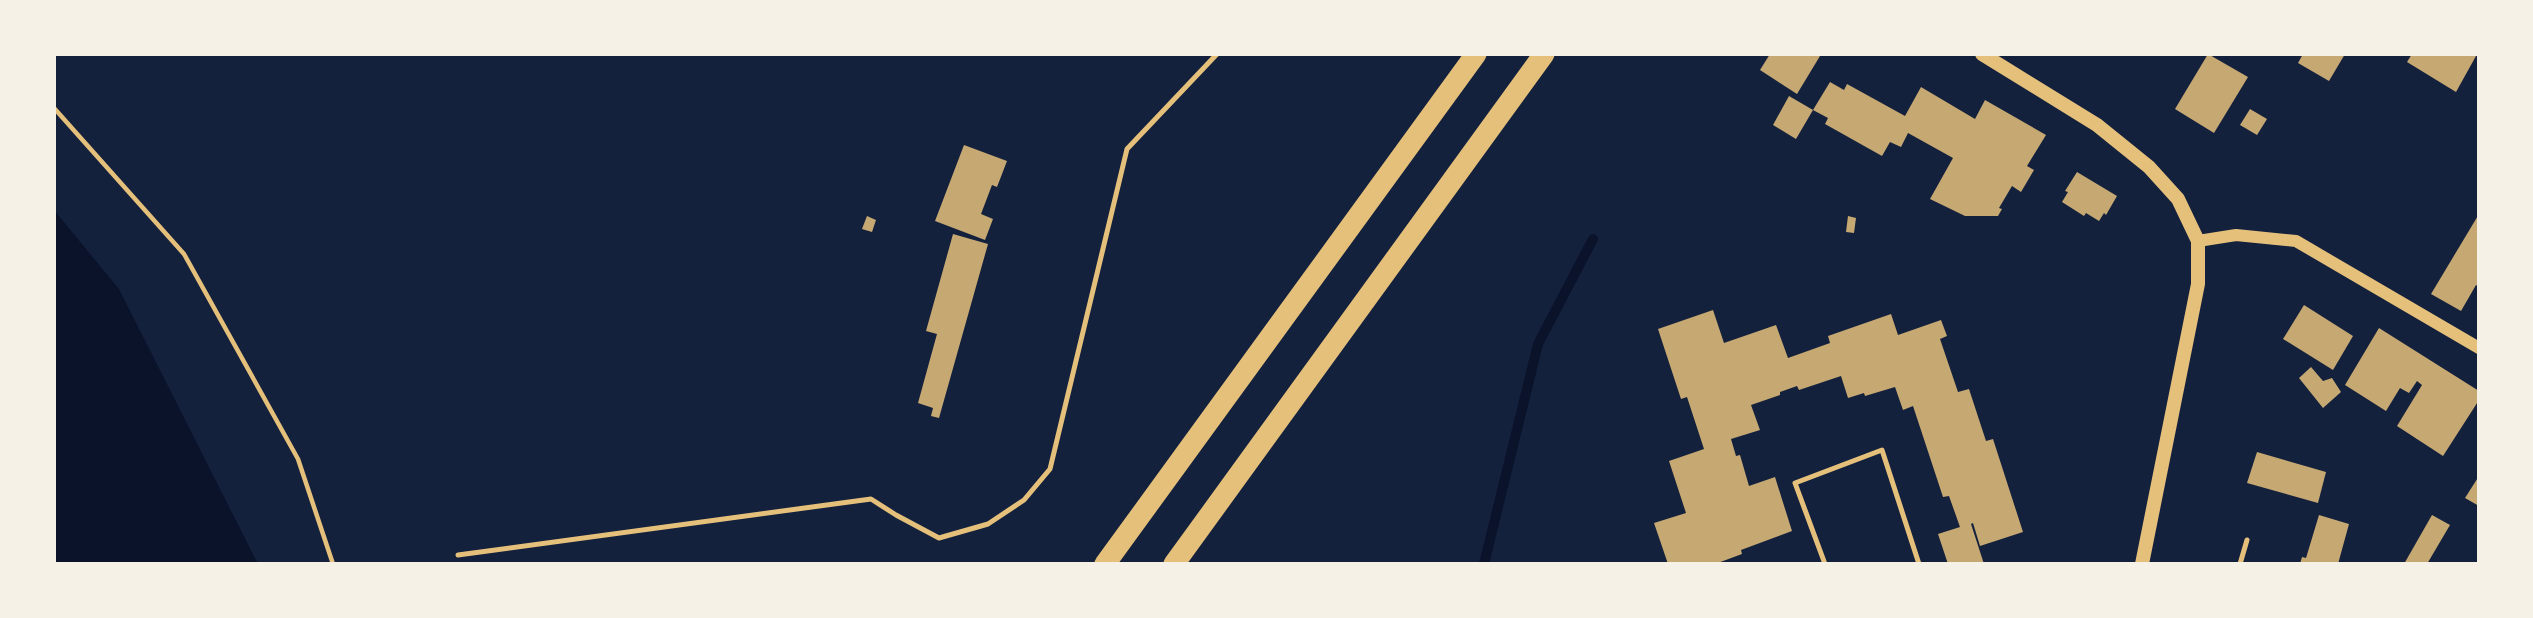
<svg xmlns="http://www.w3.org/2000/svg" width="2533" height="618" viewBox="0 0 2533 618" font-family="Helvetica,sans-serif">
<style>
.water{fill:#0b132b}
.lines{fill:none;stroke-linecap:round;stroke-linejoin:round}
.stream{stroke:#0b132b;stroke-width:10}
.building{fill:#c6a872}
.path{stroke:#e5c07b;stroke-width:4.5}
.service{stroke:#e5c07b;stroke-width:5}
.tertiary{stroke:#e5c07b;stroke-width:12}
.secondary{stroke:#e5c07b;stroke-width:14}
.motorway{stroke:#e5c07b;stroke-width:21}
</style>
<rect width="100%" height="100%" fill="#14213d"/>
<polygon class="water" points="54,210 119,289 258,564 54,564"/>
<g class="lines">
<polyline class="stream" points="1484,564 1538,344 1593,239"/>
</g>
<g class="building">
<polygon points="1770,54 1817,54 1820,56 1797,94 1760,70"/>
<polygon points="2208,54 2248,77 2214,133 2175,109"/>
<polygon points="2303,54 2345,54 2329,81 2298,63"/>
<polygon points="2412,54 2473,54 2476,56 2456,92 2407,62"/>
<polygon points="1830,82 1844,90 1847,84 1905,116 1921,87 1975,119 1985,100 2046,135 2027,166 2034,170 2021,192 2012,186 1999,208 2002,209 1998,216 1965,216 1930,199 1953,158 1908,133 1901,147 1890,142 1882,156 1825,124 1828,118 1813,110"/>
<polygon points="1789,96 1813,110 1796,139 1773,125"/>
<polygon points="2250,109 2267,119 2257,135 2240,125"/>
<polygon points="964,145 1007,161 997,187 992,185 981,214 993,219 985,240 935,221"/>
<polygon points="2077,172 2117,196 2106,215 2104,213 2099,221 2086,213 2084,216 2062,202 2068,192 2065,191"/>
<polygon points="2479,214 2479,287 2476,285 2461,311 2431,294"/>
<polygon points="867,216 876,220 872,232 862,229"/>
<polygon points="1848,216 1856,218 1854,233 1846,232"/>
<polygon points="953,234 988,244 939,418 931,416 933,408 918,403 937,334 926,331"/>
<polygon points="2304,305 2353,336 2333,370 2283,339"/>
<polygon points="1713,310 1724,343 1776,325 1788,358 1830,343 1828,336 1891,314 1898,335 1941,320 1947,336 1940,339 1958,392 1969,389 1986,441 1993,439 2023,532 1980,546 1973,523 1971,524 1984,564 1948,564 1938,534 1960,527 1949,496 1943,497 1913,406 1903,410 1895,387 1865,396 1864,393 1848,398 1841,376 1799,390 1797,386 1780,392 1780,395 1751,405 1760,430 1731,439 1736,456 1740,455 1749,486 1775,477 1792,531 1741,550 1742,554 1715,564 1668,564 1654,523 1686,513 1669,461 1704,449 1687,397 1681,399 1658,329"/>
<polygon points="2379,328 2479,391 2479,400 2443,456 2397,426 2422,385 2417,381 2409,393 2400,388 2386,411 2345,385"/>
<polygon points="2311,367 2323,381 2332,378 2341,392 2323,408 2299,378"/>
<polygon points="2257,452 2326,472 2318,503 2247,483"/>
<polygon points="2479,476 2479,506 2465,498"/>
<polygon points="2319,515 2349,524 2338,564 2300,564 2302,557 2306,558"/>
<polygon points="2432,515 2450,525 2427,564 2404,564"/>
</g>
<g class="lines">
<polyline class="path" points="54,108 184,254 298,459 333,564"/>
<g class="service">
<polyline points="458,555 871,499 896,515 939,538 988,524 1024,500 1050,469 1127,149 1217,54"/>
<polyline points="1825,564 1795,483 1882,450 1919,564"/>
<polyline points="2240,564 2247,540"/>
</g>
<polyline class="tertiary" points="2198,241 2236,235 2296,241 2479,348"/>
<polyline class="secondary" points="1982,54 2097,125 2149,167 2178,199 2198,241 2198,284 2142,564"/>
<g class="motorway">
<polyline points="1105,564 1476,54"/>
<polyline points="1174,564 1544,54"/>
</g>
</g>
<rect width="2533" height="618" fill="none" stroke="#f6f1e7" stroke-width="112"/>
</svg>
